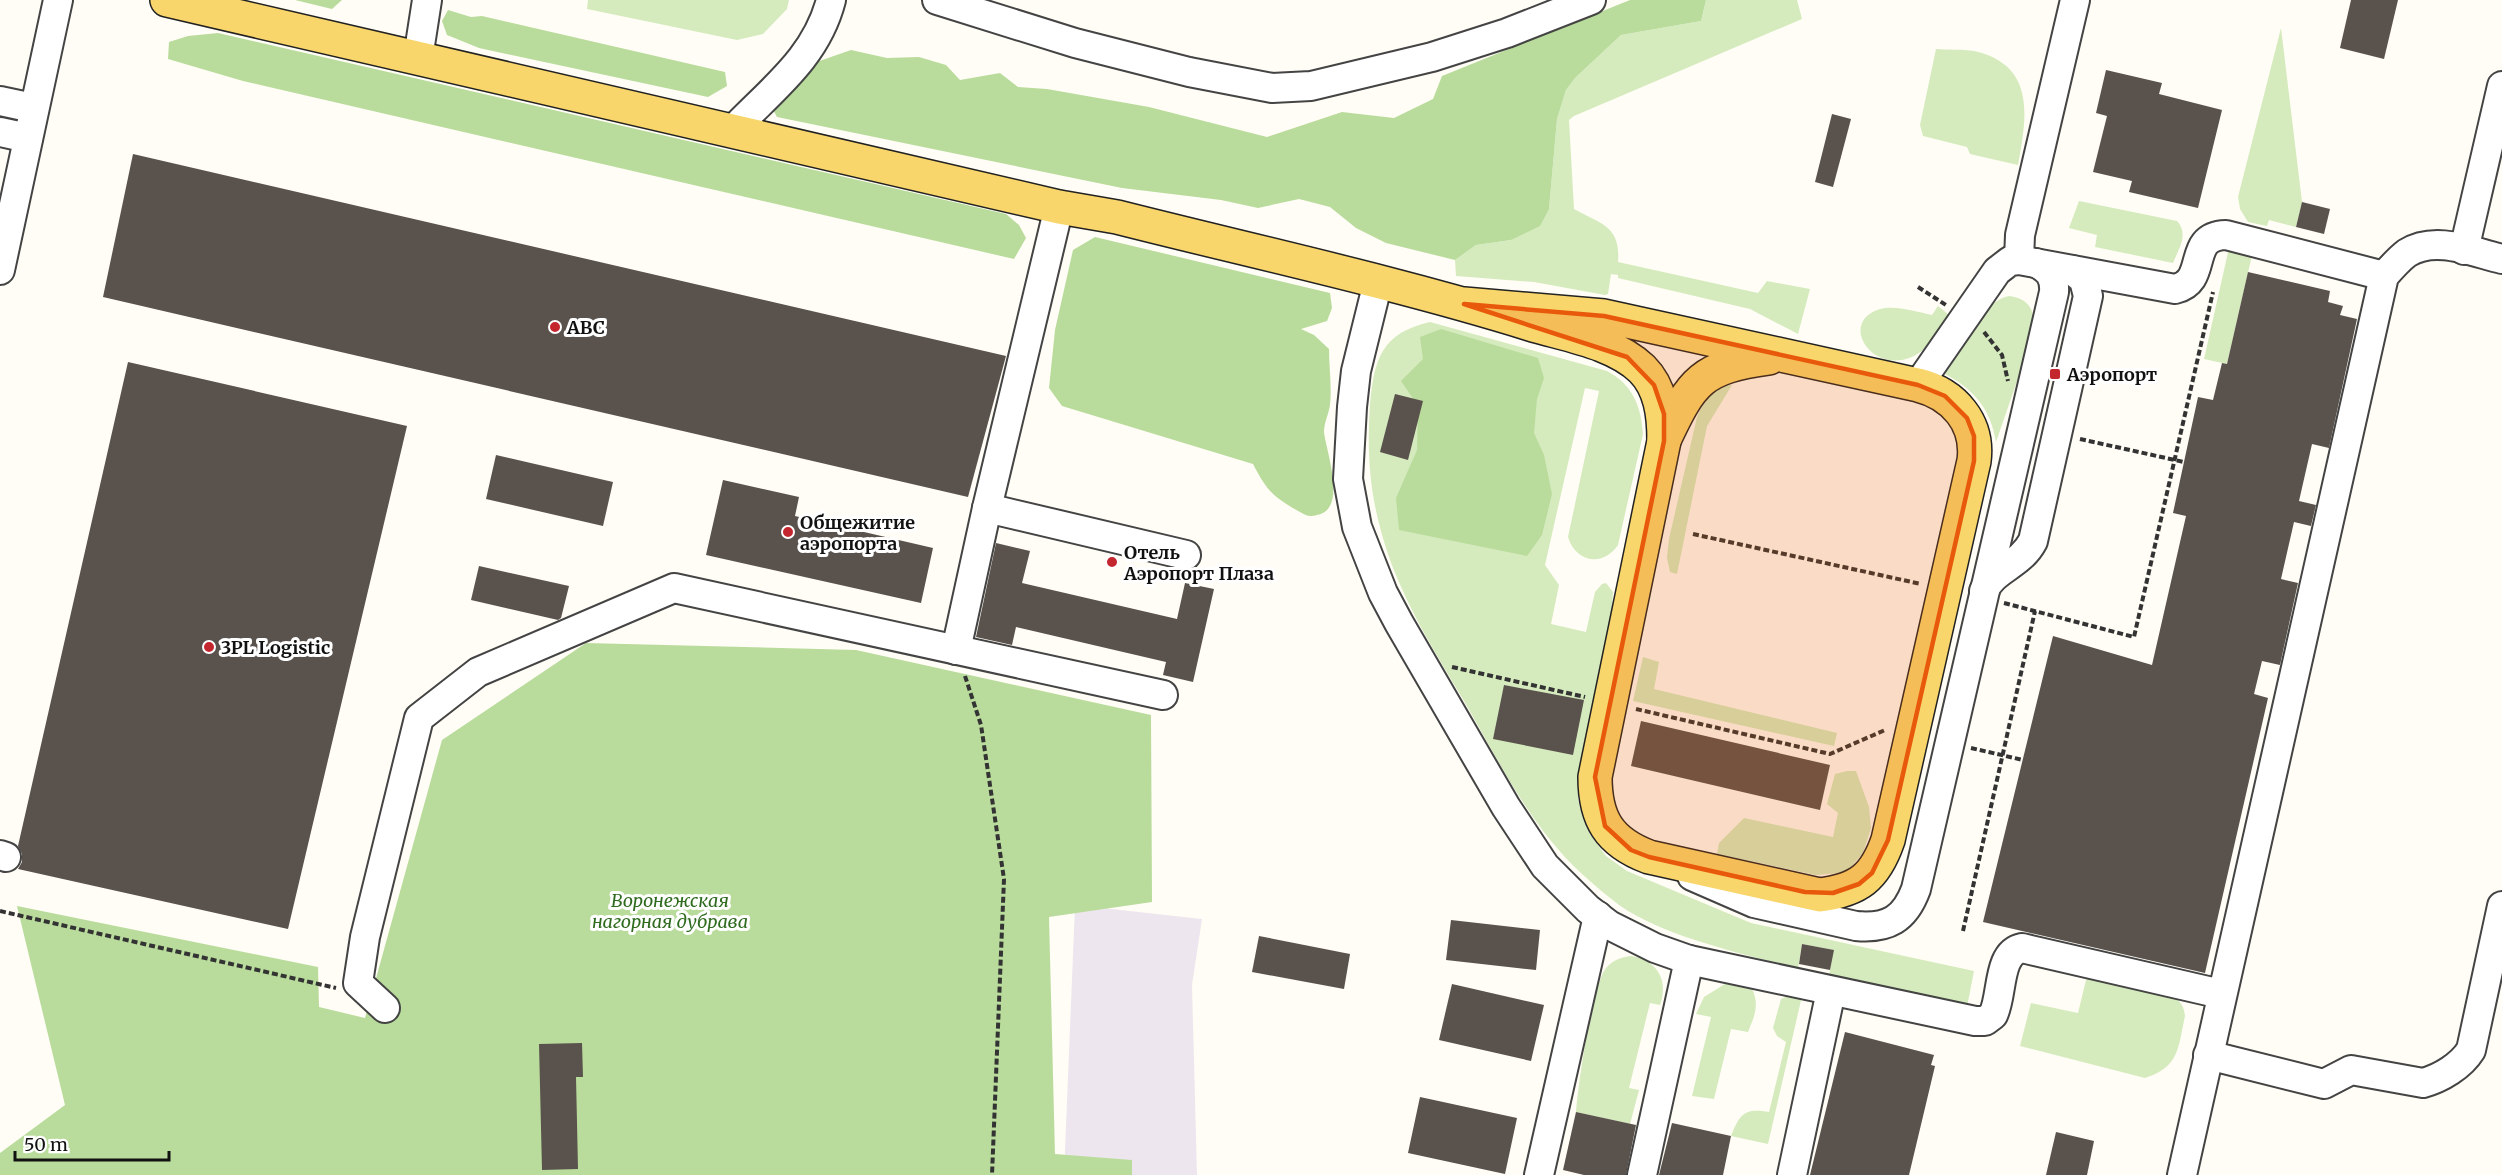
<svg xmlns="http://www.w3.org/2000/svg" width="2502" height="1175" viewBox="0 0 2502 1175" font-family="Merriweather,serif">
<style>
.industrial{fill:#eee6ef}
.green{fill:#d5ebbd}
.forest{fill:#b9dc9c}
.building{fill:#5a524d}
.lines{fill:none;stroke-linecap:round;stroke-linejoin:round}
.minor-casing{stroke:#444;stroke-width:32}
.major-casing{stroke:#222;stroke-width:36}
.path{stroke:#333;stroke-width:4;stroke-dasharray:6 3;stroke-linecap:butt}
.minor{stroke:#fff;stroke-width:28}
.major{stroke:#f9d66b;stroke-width:33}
.marked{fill:#e8590c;fill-opacity:0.2;stroke:#e8590c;stroke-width:4.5;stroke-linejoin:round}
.poi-dot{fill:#c4262e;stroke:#fff;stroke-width:2}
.labels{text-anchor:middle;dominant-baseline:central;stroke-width:6;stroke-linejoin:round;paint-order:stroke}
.poi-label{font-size:18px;font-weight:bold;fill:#111;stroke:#fff;text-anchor:start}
.park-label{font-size:18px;font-style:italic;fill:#2f6b1f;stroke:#fff}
</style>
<rect width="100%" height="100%" fill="#fffdf5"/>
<polygon class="industrial" points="1075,905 1202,919 1192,985 1197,1175 1064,1175"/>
<g class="green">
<polygon points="588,0 789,0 787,9 763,34 737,40 587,9"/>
<path d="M 1706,0 L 1797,0 L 1802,19 L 1574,116 L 1569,120 L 1574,209 C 1601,224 1621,226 1618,262 L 1758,293 L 1767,281 L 1810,289 L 1798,334 L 1750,309 L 1618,278 L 1618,275 L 1611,274 L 1608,294 L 1605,295 L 1534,282 L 1456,276 L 1455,260 L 1476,245 L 1511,240 L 1549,209 L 1557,119 L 1566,90 L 1575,78 L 1621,35 L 1701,21 Z"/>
<polygon points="2281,28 2302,202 2296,227 2269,220 2267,226 2248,222 2240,209 2238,197"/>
<path d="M 1936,49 C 1948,50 1962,49 1974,51 C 2036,65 2027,116 2018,165 L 1970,154 L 1967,147 L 1923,136 L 1920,125 Z"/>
<path d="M 2079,201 L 2177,221 C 2189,234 2179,248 2173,263 L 2095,247 L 2097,235 L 2069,228 Z"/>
<polygon points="2229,248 2253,251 2227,364 2204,359"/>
<path d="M 2009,296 C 2031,299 2035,312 2034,332 L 1996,442 C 1991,409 1973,388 1943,373 C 1958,352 1983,300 2009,296 Z"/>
<path d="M 1938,306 L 1949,315 C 1943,325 1938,337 1929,345 C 1884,389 1834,327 1877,310 C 1893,304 1916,312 1932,315 Z"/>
<path d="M 1430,322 L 1607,371 C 1633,385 1641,406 1643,434 L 1618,545 C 1603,567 1576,563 1568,537 L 1599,391 L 1585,388 L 1545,565 L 1559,585 L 1551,624 L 1586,632 L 1595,592 L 1602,584 L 1606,583 L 1613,592 L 1610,634 L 1578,779 L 1578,799 L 1583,819 L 1592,837 L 1606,856 L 1627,871 L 1751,923 L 1974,971 L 1967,1007 L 1829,977 L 1833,950 L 1802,944 L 1798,969 C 1742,953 1667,938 1619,905 C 1606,895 1593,884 1581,873 C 1530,826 1498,760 1464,701 C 1432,647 1397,592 1381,531 C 1369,488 1367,448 1370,405 C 1374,360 1381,333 1430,322 Z"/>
<path d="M 1732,385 L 1707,426 L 1677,574 L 1670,572 L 1667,558 L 1669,539 L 1697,417 C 1704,401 1714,386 1732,385 Z"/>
<polygon points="1643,657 1659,662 1654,689 1837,733 1834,746 1633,701"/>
<polygon points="1847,771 1856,771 1869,807 1871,828 1863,853 1850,868 1840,873 1816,875 1717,854 1719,843 1744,818 1833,837 1838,813 1827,804 1835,774"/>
<path d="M 1631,956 C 1657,960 1669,980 1660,1005 L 1650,1003 L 1629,1088 L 1639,1090 L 1630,1124 L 1576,1112 C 1578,1086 1592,985 1606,968 C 1613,960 1621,957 1631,956 Z"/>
<path d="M 2087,976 L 2171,995 C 2180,1000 2184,1006 2185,1016 C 2178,1047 2180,1067 2145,1078 L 2020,1046 L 2031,1003 L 2078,1013 Z"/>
<path d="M 1725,984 L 1741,985 L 1752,989 C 1760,1005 1754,1017 1748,1032 L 1731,1029 L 1714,1099 L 1692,1096 L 1711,1017 L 1696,1014 L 1704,997 Z"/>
<path d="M 1788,996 L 1802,996 L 1768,1144 L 1731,1136 C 1740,1114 1744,1108 1769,1112 L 1786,1042 L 1777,1036 L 1773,1028 L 1781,999 Z"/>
</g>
<g class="forest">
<polygon points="295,0 342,0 332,9"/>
<polygon points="1630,0 1706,0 1701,21 1621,35 1575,78 1566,90 1557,119 1549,209 1540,226 1511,240 1476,245 1455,260 1386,243 1356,228 1330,207 1299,199 1258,208 1221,200 1122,188 777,117 769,102 808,65 851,50 887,58 919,57 946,65 960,80 1000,73 1018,87 1047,89 1149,107 1267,137 1342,112 1394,118 1433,99 1442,76"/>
<polygon points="448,10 471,17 482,16 725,72 727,86 708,97 479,48 447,35 442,21"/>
<polygon points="218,33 1006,214 1019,225 1026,238 1014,259 243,81 168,59 169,42 188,36"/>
<path d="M 1095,237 L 1330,293 L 1332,308 L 1327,321 L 1301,329 L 1314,335 L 1329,349 C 1329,367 1332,387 1330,405 C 1329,413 1324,423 1324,432 C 1326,451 1348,510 1317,515 C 1309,517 1307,516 1300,512 C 1273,497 1267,491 1253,464 L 1062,406 L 1049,388 L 1055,330 L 1073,250 Z"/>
<polygon points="1441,329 1538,358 1544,378 1537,399 1534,433 1544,455 1552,494 1542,535 1527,556 1399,530 1396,498 1417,450 1418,406 1401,381 1423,359 1420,337"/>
<polygon points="586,643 856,650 1151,715 1152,902 1049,917 1055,1154 1132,1160 1132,1175 0,1175 0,1153 65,1105 17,906 318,967 319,1007 365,1018 442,740"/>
</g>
<g class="building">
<polygon points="2351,0 2398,0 2384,59 2340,48"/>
<polygon points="2106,70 2162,83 2159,94 2222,110 2198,208 2129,192 2132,181 2093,172 2107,116 2096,113"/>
<polygon points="1832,114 1851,119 1833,187 1815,182"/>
<polygon points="133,154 1006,356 968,497 103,297"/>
<polygon points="2302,202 2330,209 2324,234 2296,227"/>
<polygon points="2248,272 2330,291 2328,302 2343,306 2340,315 2357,319 2329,448 2312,444 2299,501 2316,505 2311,526 2294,522 2281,579 2298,583 2280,665 2262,661 2254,694 2268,698 2205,973 1983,922 2053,636 2152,665 2186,516 2173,513 2198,397 2213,400 2222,363 2227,364"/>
<polygon points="128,362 407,426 288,929 18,869 22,862 22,854 18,846"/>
<polygon points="1395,394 1423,401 1408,460 1380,452"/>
<polygon points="496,455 613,482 603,526 486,499"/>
<polygon points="723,480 799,497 795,516 933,548 921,603 706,555"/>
<polygon points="996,543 1030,551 1022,583 1177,619 1185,583 1214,589 1193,682 1163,675 1166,662 1016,627 1012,645 976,637"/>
<polygon points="479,566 569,586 561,618 558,620 471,600"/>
<polygon points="1504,685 1584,700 1573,755 1493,739"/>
<polygon points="1641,721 1830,765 1820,810 1631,766"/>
<polygon points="1451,920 1540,930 1536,970 1446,960"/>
<polygon points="1259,936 1350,954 1344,989 1252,972"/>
<polygon points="1802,944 1834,950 1830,970 1799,964"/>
<polygon points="1452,984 1544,1005 1531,1061 1439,1040"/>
<polygon points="1845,1032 1934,1055 1931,1065 1935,1066 1909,1175 1810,1175"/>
<polygon points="582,1043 583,1077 576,1077 578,1169 542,1170 539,1044"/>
<polygon points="1420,1097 1517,1118 1505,1174 1408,1153"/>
<polygon points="1576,1112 1636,1125 1626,1175 1584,1175 1563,1170"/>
<polygon points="1672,1123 1731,1136 1723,1175 1659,1175"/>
<polygon points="2056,1132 2094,1141 2087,1175 2046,1175"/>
</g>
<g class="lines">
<defs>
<g id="minor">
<polyline points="937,0 1075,43 1189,72 1272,88 1311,86 1432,57 1507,33 1591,0"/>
<polyline points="418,58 427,0"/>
<polyline points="0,101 33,108"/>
<path d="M 732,131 C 772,89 816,58 831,0"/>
<polyline points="0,132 28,138"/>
<polyline points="2464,250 2502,86"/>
<polyline points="2019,260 2020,235 2075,0"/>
<polyline points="0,270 58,0"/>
<path d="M 1378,282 L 1356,371 L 1352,407 L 1348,479 L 1357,527 L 1383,593 L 1399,623 L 1506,807 L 1545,866 L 1588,909 L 1609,925 L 1655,948 L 1689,960 L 1975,1021 L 1985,1021 L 1993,1015 C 2003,996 1997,953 2022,948 L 2221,994"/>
<path d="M 1918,385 L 1997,271 L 2010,261 L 2019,260 L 2175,289 C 2210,281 2185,236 2226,235 L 2384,276"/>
<polyline points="987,508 1186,555"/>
<path d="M 1984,591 C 1993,569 2020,566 2033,541 L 2088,296 L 2084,280 L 2072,270"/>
<polyline points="956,650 987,508 1059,207"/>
<polyline points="0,855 6,857"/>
<path d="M 1692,876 L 1754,903 L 1856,926 C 1888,929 1905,919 1916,889 L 2054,292 C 2055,277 2049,269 2036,263"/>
<polyline points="385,1008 358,983 365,937 419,718 478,672 674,588 1163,695"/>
<path d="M 2208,1055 L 2324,1084 L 2351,1070 L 2423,1083 C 2441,1078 2461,1066 2471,1050 L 2502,906"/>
<polyline points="1539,1175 1598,916"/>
<polyline points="1642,1175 1689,960"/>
<polyline points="1792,1175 1831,991"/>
<path d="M 2182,1175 L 2384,276 C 2391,268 2399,259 2407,253 C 2436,235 2472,252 2502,259"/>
</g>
<g id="major">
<path d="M 167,0 L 1059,207 L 1117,217 C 1255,252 1394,282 1530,324 C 1566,335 1614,342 1642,369 C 1661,388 1664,415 1664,441 L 1595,777 C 1595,819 1609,842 1649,857 L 1820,895 C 1858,890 1875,878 1888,840 L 1974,461 C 1979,423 1954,394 1918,385 L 1604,316 L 1464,304"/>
<path d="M 1664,440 C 1692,380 1702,367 1769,358"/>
</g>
</defs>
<use href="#minor" class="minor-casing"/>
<use href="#major" class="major-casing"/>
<g class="path">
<polyline points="1918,287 1946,305"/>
<polyline points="1984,332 2002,355 2008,381"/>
<polyline points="2080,439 2184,462"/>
<polyline points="1693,534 1921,584"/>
<polyline points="2004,603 2134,637 2213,292"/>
<polyline points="1452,667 1585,697"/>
<polyline points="965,676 981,725 1004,879 992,1175"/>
<polyline points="1636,709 1830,754 1885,730"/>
<polyline points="1971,748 2023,760"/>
<polyline points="0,911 336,988"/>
<polyline points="1963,931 2035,611"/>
</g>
<use href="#minor" class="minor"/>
<use href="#major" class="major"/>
</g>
<path class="marked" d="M 1464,304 L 1604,316 L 1918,385 L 1945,396 L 1967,418 L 1974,436 L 1974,461 L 1888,840 L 1872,873 L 1859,884 L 1833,893 L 1805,892 L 1649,857 L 1631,850 L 1605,826 L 1595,777 L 1664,441 L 1664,414 L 1654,385 L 1627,357 Z"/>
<g class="poi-dot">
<circle cx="555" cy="327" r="6"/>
<rect x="2049" y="368" width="12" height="12" rx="3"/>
<circle cx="788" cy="532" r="6"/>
<circle cx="1112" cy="562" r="6"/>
<circle cx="209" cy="647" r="6"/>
</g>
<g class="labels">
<g class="poi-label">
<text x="567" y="327">ABC</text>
<text x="2067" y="374">Аэропорт</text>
<text x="800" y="522">Общежитие<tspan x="800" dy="21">аэропорта</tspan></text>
<text x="1124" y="552">Отель<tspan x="1124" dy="21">Аэропорт Плаза</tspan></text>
<text x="221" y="647">3PL Logistic</text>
</g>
<g class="park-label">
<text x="670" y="900">Воронежская<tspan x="670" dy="21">нагорная дубрава</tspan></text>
</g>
</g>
<path d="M15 1151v9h154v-9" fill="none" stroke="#111111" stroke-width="3"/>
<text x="24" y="1151" font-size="18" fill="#111111" stroke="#ffffff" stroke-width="4.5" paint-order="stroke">50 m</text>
</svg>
